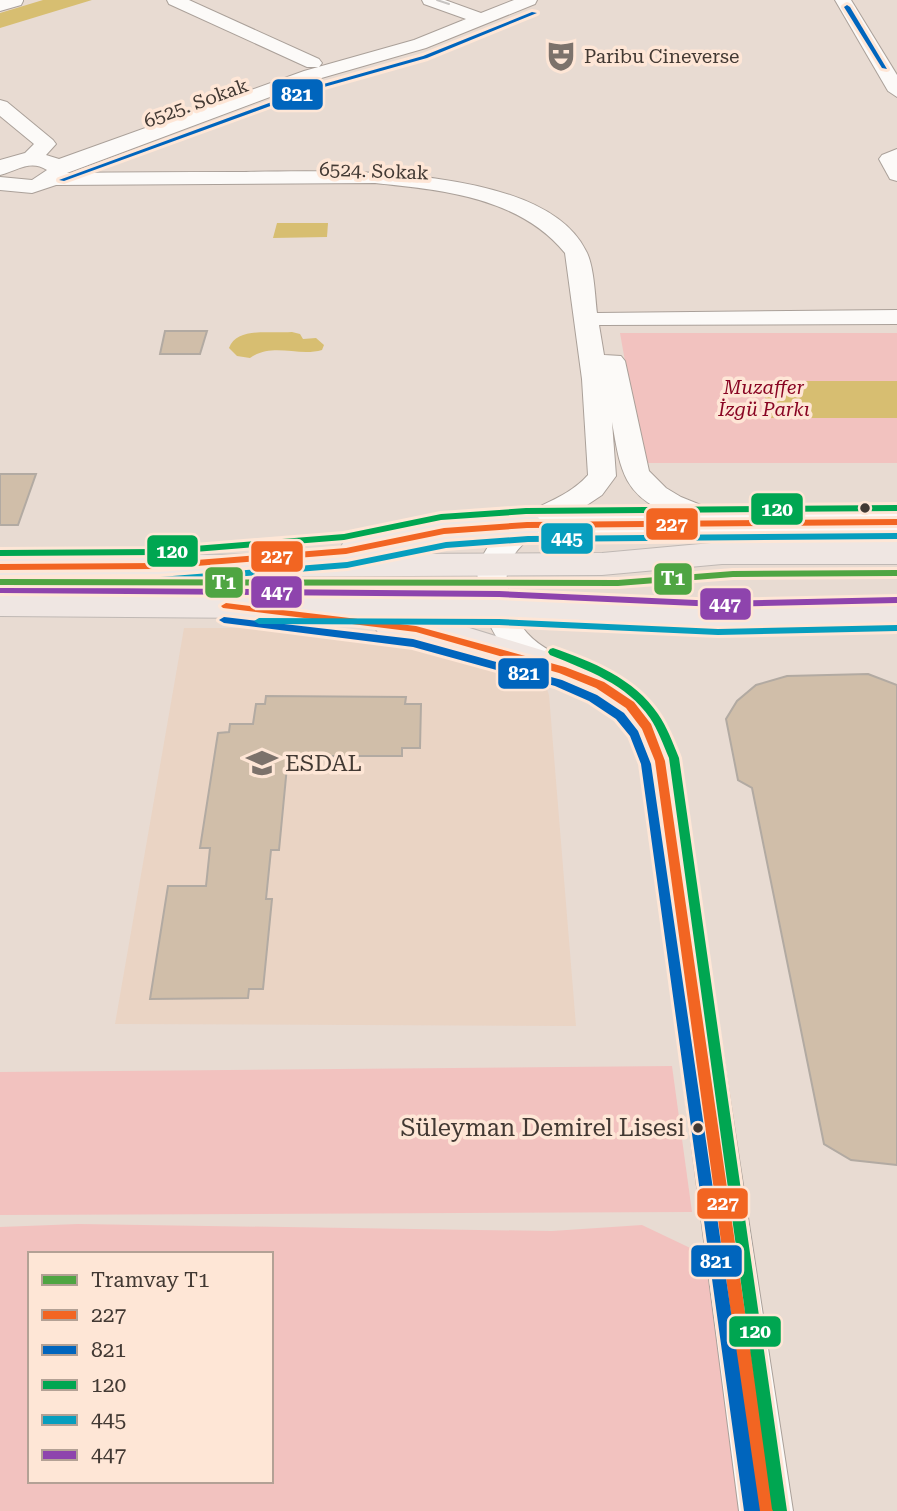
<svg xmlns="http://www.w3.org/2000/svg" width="897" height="1511" viewBox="0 0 897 1511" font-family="'Roboto Serif',serif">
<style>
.built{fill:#ead4c4}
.green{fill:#f2c2bf;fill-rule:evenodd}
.water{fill:#d7be71}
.building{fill:#d0bea9;stroke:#b2aaa2;stroke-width:2}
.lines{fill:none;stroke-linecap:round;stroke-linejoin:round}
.minor-casing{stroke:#aaa099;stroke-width:2}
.major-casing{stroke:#bfb8b4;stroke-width:2}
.minor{fill:#fcfaf8;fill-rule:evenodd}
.major{fill:#efe6e2;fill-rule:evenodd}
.tram{stroke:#c7c4c2;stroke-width:2}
.bus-1-casing{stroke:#fee6d6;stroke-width:6}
.bus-2-casing{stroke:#fee6d6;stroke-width:6}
.bus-3-casing{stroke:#fee6d6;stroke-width:6}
.bus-4-casing{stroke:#fee6d6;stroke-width:6}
.bus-5-casing{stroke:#fee6d6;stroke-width:6}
.bus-1{fill:#f26522;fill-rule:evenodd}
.bus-2{fill:#0065bd;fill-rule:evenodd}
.bus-3{fill:#00a651;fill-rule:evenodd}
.bus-4{fill:#079ebe;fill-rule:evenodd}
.bus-5{fill:#8e44ad;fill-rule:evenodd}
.tram-1-casing{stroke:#fee6d6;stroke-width:6}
.tram-1{fill:#4fa542;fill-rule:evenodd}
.bus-dot{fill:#423933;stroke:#fee6d6;stroke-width:2.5}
.labels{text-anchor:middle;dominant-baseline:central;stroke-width:7;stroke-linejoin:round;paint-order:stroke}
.far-poi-label{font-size:19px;fill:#423933;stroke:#fee6d6;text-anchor:start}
.far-street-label{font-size:19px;fill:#423933;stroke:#fee6d6}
.far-park-label{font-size:19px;font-style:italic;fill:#890523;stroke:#fee6d6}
.poi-label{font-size:23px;fill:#423933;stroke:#fee6d6;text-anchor:start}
.near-bus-label{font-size:24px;fill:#423933;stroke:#fee6d6;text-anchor:end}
.line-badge{stroke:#fee6d6;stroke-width:2.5}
.badge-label{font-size:19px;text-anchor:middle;font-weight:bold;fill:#fff}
</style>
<rect width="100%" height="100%" fill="#e8dbd2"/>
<polygon class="built" points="184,628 313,628 460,652 544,681 549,695 576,1026 115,1024"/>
<g class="green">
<polygon points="620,333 897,333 897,463 643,463"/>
<polygon points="672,1066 692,1212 0,1215 0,1072"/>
<path d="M 78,1224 L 552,1231 L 642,1225 L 705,1255 L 740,1511 L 0,1511 L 0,1227 ZM 30,1254 L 271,1254 L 271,1481 L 30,1481 Z"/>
</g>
<g class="water">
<polygon points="43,0 92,0 0,28 0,13"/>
<polygon points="277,223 328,223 327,237 273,238"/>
<path d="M 292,332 L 300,334 L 303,339 L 316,338 L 324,345 L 322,350 C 298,357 273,342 250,358 L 237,356 L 229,348 C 237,326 273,334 292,332 Z"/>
<polygon points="760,381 897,381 897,418 771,418"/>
</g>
<g class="building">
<polygon points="165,331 207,331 200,354 160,354"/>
<polygon points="0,474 36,474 18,525 0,525"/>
<polygon points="868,674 897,685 897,1165 851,1160 824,1144 752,788 738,780 726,719 737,701 756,685 787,676"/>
<polygon points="266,696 406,697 405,704 421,704 420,748 402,748 402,756 288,756 279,850 271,850 266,899 272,899 263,989 249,989 248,998 150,999 168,886 206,886 210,848 200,848 218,733 229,732 230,724 253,724 256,704 265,704"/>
</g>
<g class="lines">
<defs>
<g id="minor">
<polygon points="0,0 23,0 23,1 21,5 0,11"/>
<polygon points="167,0 189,0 319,59 322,63 319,67 307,67 169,4"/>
<path d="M 422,0 L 445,0 L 481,13 L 514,0 L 537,0 L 535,4 L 426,48 L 318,79 L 67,173 C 123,172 180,172 237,172 C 321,171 542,161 586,251 C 594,265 595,296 597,313 L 897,310 L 897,324 L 599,325 L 604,355 L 621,356 L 625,361 L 649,471 L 666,488 L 681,497 L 723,514 L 897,512 L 897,532 L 535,535 C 516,547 502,566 508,589 C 512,603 517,622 527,633 C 553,662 606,669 636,692 C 658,709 668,736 678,761 L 793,1511 L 739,1511 L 642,761 C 635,742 629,725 613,711 C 600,700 582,694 566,687 C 522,668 497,652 482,605 C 473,577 477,559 496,536 C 520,507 563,504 588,475 L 582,379 L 565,253 C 519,197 442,190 375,183 L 56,185 L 32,193 L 0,190 L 0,177 L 32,180 L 47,170 C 30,159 17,171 0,175 L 0,160 L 25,153 L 34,144 L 0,116 L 0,100 L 7,102 L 53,140 L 56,144 L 46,155 L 59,159 L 304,71 L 414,40 L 466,19 L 424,4 ZM 612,422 C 620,467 622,495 670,514 L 572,515 L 602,495 L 616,476 Z"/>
<polygon points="835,0 851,0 897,75 897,97 888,91"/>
<polygon points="897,149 897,181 890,179 879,159 882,155"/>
</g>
<g id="major">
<polygon points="527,514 538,517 543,525 538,533 444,542 387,554 602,553 722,542 897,542 897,564 722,564 602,575 0,578 0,556 343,554 340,549 344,541 356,538 444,520"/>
<polygon points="0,592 499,596 718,606 897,602 897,626 718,630 429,620 463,626 561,656 566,665 561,674 548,678 462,652 379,634 373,625 377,619 0,616"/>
</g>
</defs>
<use href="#minor" class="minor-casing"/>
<use href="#major" class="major-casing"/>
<use href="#minor" class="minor"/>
<use href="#major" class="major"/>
<polyline class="tram" points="437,0 449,4"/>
<defs>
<g id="bus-1">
<polygon points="897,519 897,525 527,528 444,534 346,554 159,569 0,570 0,564 159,563 346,548 444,528 527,522"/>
<polygon points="226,603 416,626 565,667 604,682 634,702 651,724 665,761 774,1511 758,1511 655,761 642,729 626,708 596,688 559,673 416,632 223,608 221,606"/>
</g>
<g id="bus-2">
<polygon points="847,5 850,7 887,69 882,68 844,7"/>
<polygon points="532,12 537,13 427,58 317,89 64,181 59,180 313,87 423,56"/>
<polygon points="224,617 413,639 562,680 597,695 624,713 638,731 651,764 760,1511 744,1511 641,764 630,736 616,719 589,701 555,686 413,647 224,623 219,620"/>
</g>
<g id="bus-3">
<polygon points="897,505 897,511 526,514 441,520 344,540 158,555 0,556 0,550 158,549 344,534 441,514 526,508"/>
<path d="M 553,648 C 591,661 635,679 658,714 C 667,727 673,743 679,758 L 787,1511 L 773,1511 L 772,1509 L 669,758 C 663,744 658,730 650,718 C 627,684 587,670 550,655 L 548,652 L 550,649 Z"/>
</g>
<g id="bus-4">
<polygon points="897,533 897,539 528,542 446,548 347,568 160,583 0,584 0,578 160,577 347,562 446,542 528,536"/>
<polygon points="259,618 499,619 718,629 897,625 897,631 718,635 499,625 259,624 254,621"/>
</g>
<polygon id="bus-5" points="0,587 499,591 718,601 897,597 897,603 718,607 499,597 0,593"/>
</defs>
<use href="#bus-1" class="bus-1-casing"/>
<use href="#bus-2" class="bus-2-casing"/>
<use href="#bus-3" class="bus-3-casing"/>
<use href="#bus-4" class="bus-4-casing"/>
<use href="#bus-5" class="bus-5-casing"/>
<use href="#bus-1" class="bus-1"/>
<use href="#bus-2" class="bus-2"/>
<use href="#bus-3" class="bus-3"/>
<use href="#bus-4" class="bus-4"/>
<use href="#bus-5" class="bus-5"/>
<defs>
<polygon id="tram-1" points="897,570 897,576 733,577 618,586 0,585 0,579 618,580 733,571"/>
</defs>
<use href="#tram-1" class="tram-1-casing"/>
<use href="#tram-1" class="tram-1"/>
</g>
<defs>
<symbol id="theatre-bare" viewBox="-9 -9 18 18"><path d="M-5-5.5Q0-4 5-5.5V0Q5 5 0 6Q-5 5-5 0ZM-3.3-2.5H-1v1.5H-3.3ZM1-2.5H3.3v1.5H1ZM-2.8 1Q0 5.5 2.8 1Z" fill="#7c726b" stroke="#fee6d6" stroke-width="2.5" paint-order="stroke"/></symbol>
<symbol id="school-bare" viewBox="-9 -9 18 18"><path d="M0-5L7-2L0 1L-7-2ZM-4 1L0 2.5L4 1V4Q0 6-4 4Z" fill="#7c726b" stroke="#fee6d6" stroke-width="2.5" paint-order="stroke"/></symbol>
</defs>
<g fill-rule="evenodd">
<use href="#theatre-bare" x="539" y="34" width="44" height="44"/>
<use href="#school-bare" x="240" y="741" width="44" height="44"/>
</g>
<g class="bus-dot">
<circle cx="865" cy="508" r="6"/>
<circle cx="698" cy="1128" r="6"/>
</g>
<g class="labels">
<g class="far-poi-label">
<text x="584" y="56">Paribu Cineverse</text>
</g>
<g class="far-street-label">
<text transform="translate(196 103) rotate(-20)">6525. Sokak</text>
<text transform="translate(374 171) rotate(2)">6524. Sokak</text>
</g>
<g class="far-park-label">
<text x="764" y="387">Muzaffer<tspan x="764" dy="22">İzgü Parkı</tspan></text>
</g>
<g class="poi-label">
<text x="285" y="763">ESDAL</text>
</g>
<g class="near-bus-label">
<text x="685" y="1128">Süleyman Demirel Lisesi</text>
</g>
</g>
<g class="line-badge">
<rect x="271" y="78" width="53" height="33" rx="7" fill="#0065bd"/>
<rect x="750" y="492" width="54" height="34" rx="7" fill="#00a651"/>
<rect x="645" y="507" width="54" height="34" rx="7" fill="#f26522"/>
<rect x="540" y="522" width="54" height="33" rx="7" fill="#079ebe"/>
<rect x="146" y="534" width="53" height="34" rx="7" fill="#00a651"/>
<rect x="250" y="540" width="54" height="33" rx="7" fill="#f26522"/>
<rect x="653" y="562" width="40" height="34" rx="7" fill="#4fa542"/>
<rect x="204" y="566" width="40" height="33" rx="7" fill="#4fa542"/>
<rect x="250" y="575" width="53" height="34" rx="7" fill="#8e44ad"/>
<rect x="699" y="587" width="53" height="34" rx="7" fill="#8e44ad"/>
<rect x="497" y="657" width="53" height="33" rx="7" fill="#0065bd"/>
<rect x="696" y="1187" width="53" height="33" rx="7" fill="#f26522"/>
<rect x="690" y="1244" width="53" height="34" rx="7" fill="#0065bd"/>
<rect x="728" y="1315" width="54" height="33" rx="7" fill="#00a651"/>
</g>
<g class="badge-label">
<text x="297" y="101">821</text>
<text x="777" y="516">120</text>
<text x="672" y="531">227</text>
<text x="567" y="545">445</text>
<text x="172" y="558">120</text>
<text x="277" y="563">227</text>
<text x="673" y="585">T1</text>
<text x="224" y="589">T1</text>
<text x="277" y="599">447</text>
<text x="725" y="611">447</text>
<text x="524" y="680">821</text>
<text x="723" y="1210">227</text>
<text x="716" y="1268">821</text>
<text x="755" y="1338">120</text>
</g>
<rect x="28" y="1252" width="245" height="231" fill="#fee6d6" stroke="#b3a195" stroke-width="2"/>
<rect x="42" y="1275" width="35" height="10" fill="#4fa542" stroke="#b3a195" stroke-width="2"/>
<text x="91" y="1287" font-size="21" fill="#423933">Tramvay T1</text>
<rect x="42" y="1310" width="35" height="10" fill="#f26522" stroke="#b3a195" stroke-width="2"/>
<text x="91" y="1322" font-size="21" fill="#423933">227</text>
<rect x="42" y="1345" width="35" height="10" fill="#0065bd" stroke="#b3a195" stroke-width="2"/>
<text x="91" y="1357" font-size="21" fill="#423933">821</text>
<rect x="42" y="1380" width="35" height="10" fill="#00a651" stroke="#b3a195" stroke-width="2"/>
<text x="91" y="1392" font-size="21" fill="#423933">120</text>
<rect x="42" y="1415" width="35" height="10" fill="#079ebe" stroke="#b3a195" stroke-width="2"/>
<text x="91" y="1427" font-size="21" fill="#423933">445</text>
<rect x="42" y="1450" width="35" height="10" fill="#8e44ad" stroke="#b3a195" stroke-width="2"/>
<text x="91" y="1462" font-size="21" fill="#423933">447</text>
</svg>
